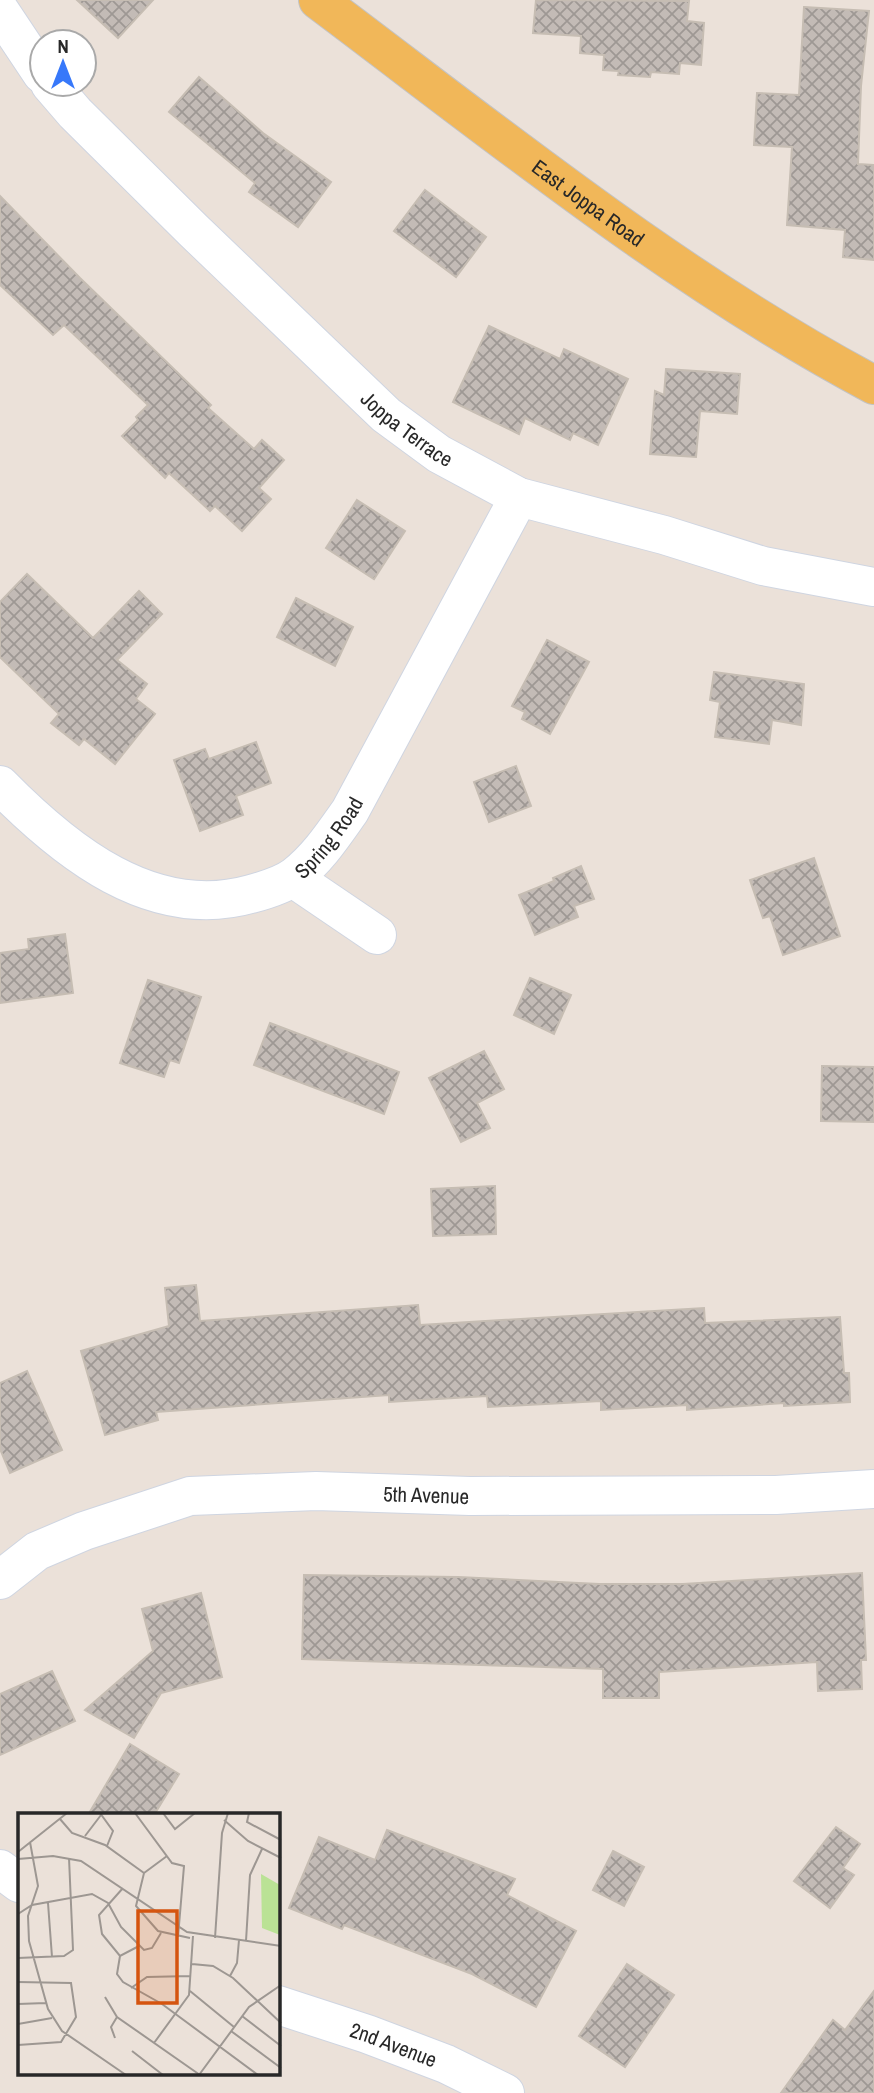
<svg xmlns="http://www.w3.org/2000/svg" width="874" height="2093" viewBox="0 0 874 2093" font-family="'Archivo Narrow',sans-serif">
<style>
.building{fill:url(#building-cross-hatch);stroke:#c6bdb3;stroke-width:2}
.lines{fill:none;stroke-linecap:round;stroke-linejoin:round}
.minor-casing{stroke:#cfd5e1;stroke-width:40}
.major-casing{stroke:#c3c3c3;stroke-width:40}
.minor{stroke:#fff;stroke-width:38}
.major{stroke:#f1b759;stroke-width:38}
.labels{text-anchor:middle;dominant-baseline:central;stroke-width:5;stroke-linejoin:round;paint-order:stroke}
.street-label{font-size:21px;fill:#282828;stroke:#fff}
.inset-road{fill:none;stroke:#9d9792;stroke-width:2}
.view{fill:#d5540f;fill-opacity:0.15;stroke:#d5540f;stroke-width:3.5}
.inset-edge{fill:none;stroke:#282828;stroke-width:3.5}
</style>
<defs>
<pattern id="building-cross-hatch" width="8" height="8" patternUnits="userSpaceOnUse" patternTransform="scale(1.75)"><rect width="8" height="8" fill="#c3bbb6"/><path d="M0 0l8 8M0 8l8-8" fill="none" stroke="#9e9894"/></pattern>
</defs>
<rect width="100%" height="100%" fill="#ebe1d9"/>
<g class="building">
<polygon points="77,0 153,0 118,38"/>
<polygon points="536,0 689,1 687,21 704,23 701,65 680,63 679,74 651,72 650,77 618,75 619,71 603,70 604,55 580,53 581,36 533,33"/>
<polygon points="804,7 869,11 861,86 858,164 874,165 874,260 843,257 845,230 787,225 792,147 754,145 757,93 799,95"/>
<polygon points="199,77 263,133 331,182 298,227 249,192 255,183 169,112"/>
<polygon points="425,190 486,237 456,277 394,231"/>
<polygon points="0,196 80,278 211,405 208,408 254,449 262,440 284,460 259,488 271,499 242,531 215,506 210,511 169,473 165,478 122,436 138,420 136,417 148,405 64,325 53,335 0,285"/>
<polygon points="489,326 560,359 564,349 628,379 598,445 573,433 570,440 525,418 519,434 453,402"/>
<polygon points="666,369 740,374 737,414 700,411 696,457 650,454 655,391 664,395"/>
<polygon points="357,500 405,531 374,579 326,548"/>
<polygon points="27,574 93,638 139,591 162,614 117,660 147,684 136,699 155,714 115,764 84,739 79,745 51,723 59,714 0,657 0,602"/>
<polygon points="296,598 353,627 335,666 277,637"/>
<polygon points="547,640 589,662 550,734 522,719 525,712 512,706"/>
<polygon points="714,672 804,684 801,725 772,720 769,744 715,737 720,702 710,700"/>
<polygon points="256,742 271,783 236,796 243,815 200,831 174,760 205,749 209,759"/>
<polygon points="516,766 531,806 489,822 474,782"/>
<polygon points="814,858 840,936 783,955 770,916 763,918 750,880"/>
<polygon points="581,866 594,899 574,906 578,917 535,935 519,895 554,881 553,878"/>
<polygon points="65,934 73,993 0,1003 0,953 29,949 28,939"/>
<polygon points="530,978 571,995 554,1034 514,1015"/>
<polygon points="148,980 201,997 179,1063 170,1060 164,1077 120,1063"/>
<polygon points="270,1023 399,1072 384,1114 254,1065"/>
<polygon points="484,1051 504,1089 477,1103 490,1128 461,1142 429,1078"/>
<polygon points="822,1066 874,1067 874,1122 821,1121"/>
<polygon points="495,1186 496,1234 433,1236 431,1189"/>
<polygon points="196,1285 200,1321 418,1305 420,1325 704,1308 705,1323 840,1317 844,1373 849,1373 850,1402 784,1406 784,1403 687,1410 687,1405 601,1410 601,1401 488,1407 487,1396 389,1402 389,1395 156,1412 158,1420 105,1435 81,1351 169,1326 165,1288"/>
<polygon points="27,1371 62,1450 10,1473 0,1449 0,1383"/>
<polygon points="862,1573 866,1660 861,1660 862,1689 818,1691 817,1662 659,1672 659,1698 603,1698 603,1669 302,1659 304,1575 458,1577 599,1584 683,1584"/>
<polygon points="201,1593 222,1677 161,1693 134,1738 85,1710 153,1651 142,1609"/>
<polygon points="52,1671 75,1721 0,1755 0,1694"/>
<polygon points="130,1744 179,1774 154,1815 88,1815"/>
<polygon points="836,1827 860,1844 843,1868 854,1875 830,1908 794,1881"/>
<polygon points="387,1830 515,1879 507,1895 576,1931 536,2007 472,1974 344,1925 342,1929 289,1908 319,1837 375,1860"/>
<polygon points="613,1851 644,1867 624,1906 593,1890"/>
<polygon points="627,1964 674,1995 625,2067 579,2036"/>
<polygon points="874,1991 874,2093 781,2093 833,2020 845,2030"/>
</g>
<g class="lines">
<defs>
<g id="minor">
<polyline points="0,11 42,74"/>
<path id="s1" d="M 50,84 L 75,113 L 193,230 L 386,415 L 439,454 L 519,497 L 664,535 L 763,566 L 874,587"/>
<path id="s2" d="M 0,785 C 65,851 152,922 251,894 C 266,890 283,885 295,876 C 318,858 333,835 350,811 L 519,497"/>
<polyline points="293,878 377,935"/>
<path id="s3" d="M 0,1580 L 37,1551 L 84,1531 L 190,1496 L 316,1491 L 470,1496 L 776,1495 L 874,1489"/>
<polyline points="0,1869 19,1883"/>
<path id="s4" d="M 278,2005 L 367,2034 L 446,2064 L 505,2093"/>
</g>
<g id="major">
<path id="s5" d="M 318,0 C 498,135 675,279 874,385"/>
</g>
</defs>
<use href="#minor" class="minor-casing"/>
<use href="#major" class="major-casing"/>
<use href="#minor" class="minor"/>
<use href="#major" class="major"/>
</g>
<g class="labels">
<g class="street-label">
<text stroke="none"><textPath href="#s5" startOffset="338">East Joppa Road</textPath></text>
<text stroke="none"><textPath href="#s1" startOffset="497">Joppa Terrace</textPath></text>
<text stroke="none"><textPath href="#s2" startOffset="387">Spring Road</textPath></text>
<text stroke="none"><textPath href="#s3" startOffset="446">5th Avenue</textPath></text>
<text stroke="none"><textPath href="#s4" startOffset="122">2nd Avenue</textPath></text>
</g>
</g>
<g transform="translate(18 1813)">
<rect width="262" height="262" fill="#ebe1d9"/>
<path d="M 243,61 L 262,72 L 262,122 L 244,115 Z" fill="#bae295"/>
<path class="inset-road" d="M 82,0 L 95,18 L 89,33M 117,0 L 154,50 L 166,53 L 160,124M 145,0 L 157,16 L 177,0M 231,0 L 229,9 L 263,27M 42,6 L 54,20 L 87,32 L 126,60M 206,7 L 230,28 L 263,45M 67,23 L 83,2M 12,29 L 20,73 L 10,103 L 11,128 L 30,196 L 44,218 L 108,262M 0,39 L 49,0M 149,43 L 126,60 L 118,93 L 140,118 L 172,125M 0,46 L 35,43 L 63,48 L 169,119 L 263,133M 105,75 L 81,102 L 84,121 L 102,143 L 121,133M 30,90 L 34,144M 0,101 L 14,92 L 74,81 L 90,90 L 103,114 L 126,137 L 134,135 L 143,120M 197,125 L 204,20 L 210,0M 228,128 L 232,62 L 244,36M 102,143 L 99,161 L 105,169 L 144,191 L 240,262M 0,145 L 46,143 L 55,137 L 51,45M 174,151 L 195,153 L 215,165 L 263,210M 212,163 L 219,150 L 221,127M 0,169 L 53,170 L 58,204 L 43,229 L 0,232M 113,175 L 129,164 L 173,163M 172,178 L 216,214M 87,184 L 99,204 L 182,262M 0,191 L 28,190M 224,203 L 263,233M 0,211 L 34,205M 213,218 L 263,255M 97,225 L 93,214 L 99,204M 136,230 L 171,182 L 175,123M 114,238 L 145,262M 181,262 L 231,194 L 263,172"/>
<path class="view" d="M 120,98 L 159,98 L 159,190 L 120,190 Z"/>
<rect width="262" height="262" class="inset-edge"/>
</g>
<g transform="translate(63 63)"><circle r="33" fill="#ffffff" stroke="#a9a9a9" stroke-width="2"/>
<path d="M0-5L12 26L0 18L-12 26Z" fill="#3778fa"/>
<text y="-10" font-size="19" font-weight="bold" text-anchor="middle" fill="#282828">N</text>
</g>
</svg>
